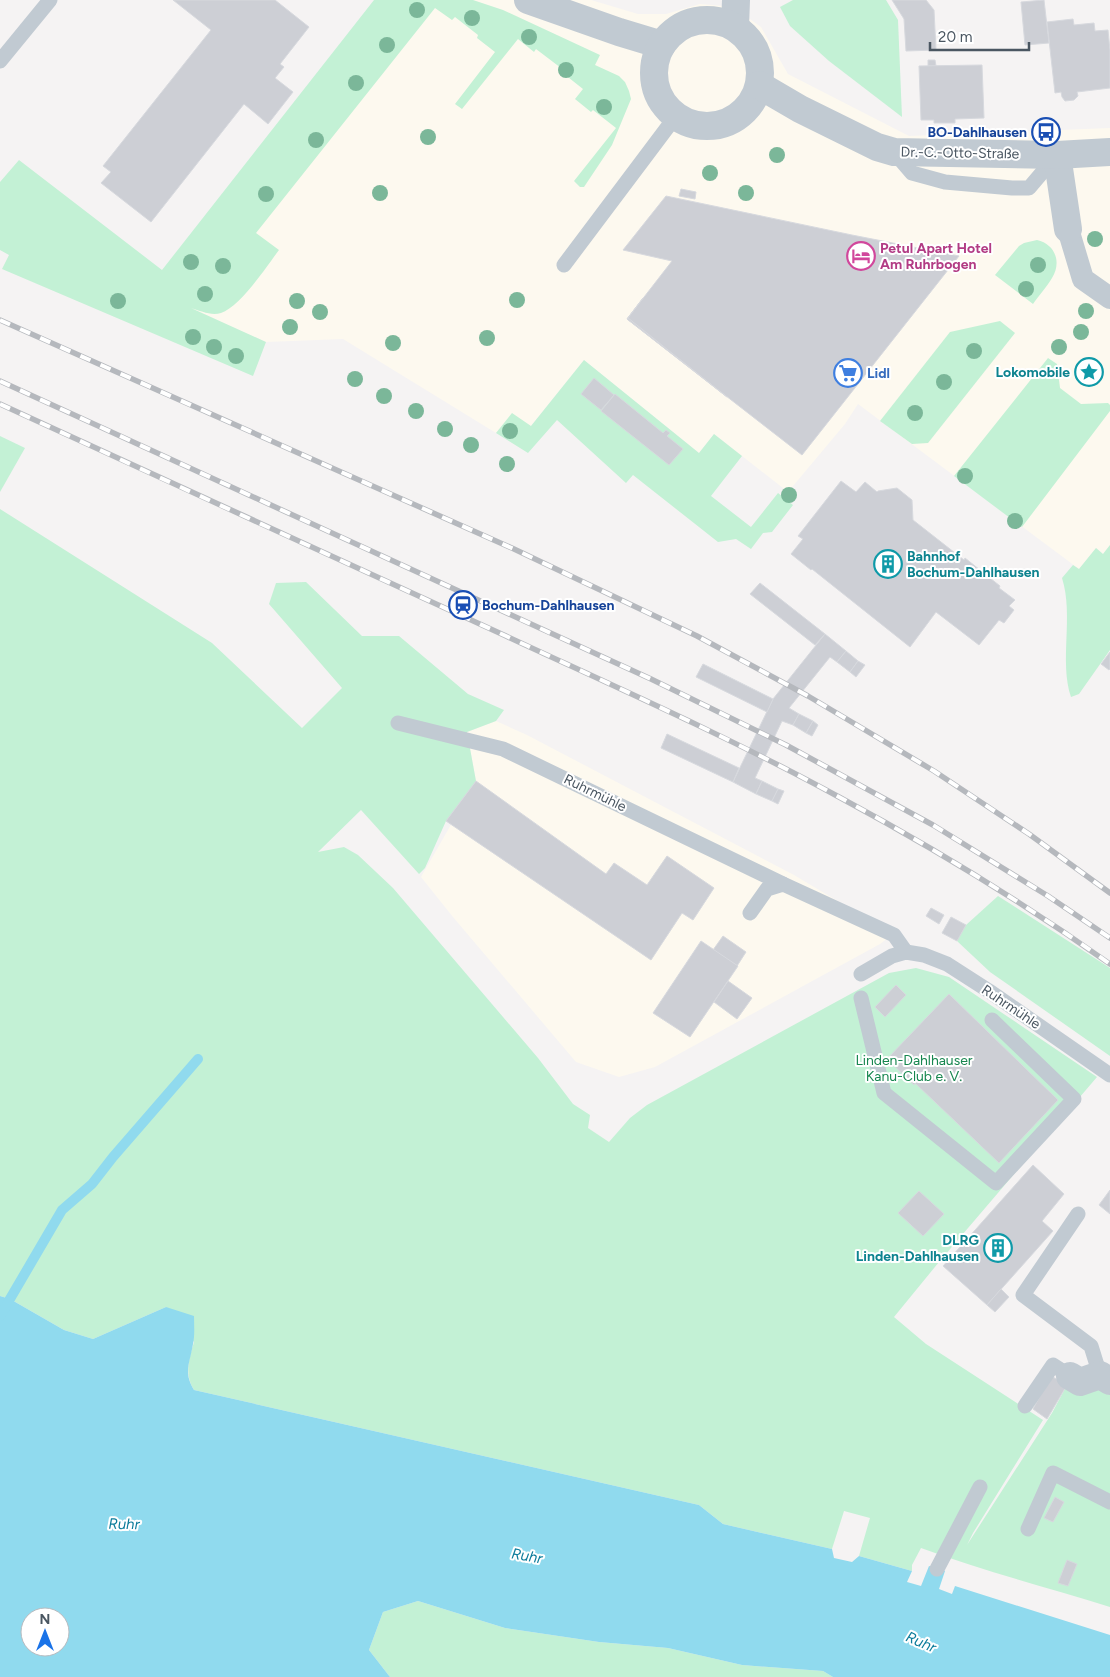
<svg xmlns="http://www.w3.org/2000/svg" width="1110" height="1677" viewBox="0 0 1110 1677" font-family="Figtree,sans-serif">
<style>
.commercial{fill:#fdf9ef}
.green{fill:#c3f1d5}
.water{fill:#90daee;fill-rule:evenodd}
.lines{fill:none;stroke-linecap:round;stroke-linejoin:round}
.stream{stroke:#90daee;stroke-width:10}
.building{fill:#cdcfd5;stroke:#d7d9de}
.service{stroke:#c1cad2;stroke-width:15}
.pedestrian{stroke:#c1cad2;stroke-width:22}
.minor{stroke:#c1cad2;stroke-width:28}
.tertiary{stroke:#c1cad2;stroke-width:28}
.rail-casing{stroke:#b5b8bd;stroke-width:5.5}
.rail{stroke:#fff;stroke-width:4;stroke-dasharray:11;stroke-linecap:butt}
.tree{fill:#7bb799}
.labels{text-anchor:middle;dominant-baseline:central;stroke-width:4;stroke-linejoin:round;paint-order:stroke}
.transit-label{font-size:14px;font-weight:bold;fill:#164399;stroke:#fff;text-anchor:end}
.street-label{font-size:14px;fill:#4a5661;stroke:#fff}
.hotel-label{font-size:14px;font-weight:bold;fill:#b23c85;stroke:#fff;text-anchor:start}
.culture-label{font-size:14px;font-weight:bold;fill:#0d838f;stroke:#fff;text-anchor:end}
.shop-label{font-size:14px;font-weight:bold;fill:#366cbe;stroke:#fff;text-anchor:start}
.park-label{font-size:14px;fill:#17864f;stroke:#fff}
.water-label{font-size:15px;font-style:italic;fill:#0c7c9b;stroke:#fff}
</style>
<rect width="100%" height="100%" fill="#f5f3f3"/>
<g class="commercial">
<polygon points="412,0 591,0 638,14 666,14 700,4 724,6 743,14 761,27 788,74 909,136 1110,128 1110,545 1103,554 1096,548 1079,569 858,404 845,424 788,492 714,434 699,453 584,360 530,427 512,414 496,433 343,339 266,342 181,305"/>
<polygon points="496,721 527,735 794,875 893,934 880,944 655,1067 619,1077 576,1062 453,917 421,877 476,781 467,732"/>
</g>
<g class="green">
<path d="M 374,0 L 473,0 L 503,10 L 600,55 L 595,65 L 619,76 L 625,82 L 629,91 L 631,99 L 612,145 L 584,187 L 580,187 L 574,181 L 616,128 L 593,110 L 591,112 L 575,99 L 583,89 L 559,70 L 561,68 L 536,49 L 534,52 L 518,39 L 462,109 L 455,104 L 495,52 L 477,38 L 478,35 L 455,17 L 452,20 L 435,8 L 256,233 L 279,250 C 267,266 240,307 221,313 C 211,316 201,311 191,308 L 266,342 L 253,376 L 2,269 L 9,255 L 0,250 L 0,182 L 19,160 L 162,270 Z"/>
<polygon points="793,0 886,0 898,20 902,117 829,61 790,26 780,7"/>
<path d="M 1037,240 C 1055,244 1062,262 1052,278 C 1047,287 1039,295 1033,304 L 995,275 L 1019,246 L 1024,243 Z"/>
<polygon points="1000,321 1015,333 928,443 912,444 880,421 950,332"/>
<polygon points="1048,358 1057,364 1060,388 1081,404 1108,403 1110,405 1110,411 1022,527 954,476"/>
<polygon points="584,360 699,453 714,434 742,456 711,496 751,527 778,493 793,505 772,532 763,533 751,549 736,539 718,542 633,475 626,483 557,420 528,453 496,433 512,413 531,426"/>
<polygon points="0,436 25,448 0,492"/>
<path d="M 0,509 L 212,643 L 302,728 L 342,688 L 269,604 L 276,583 L 306,582 L 362,636 L 399,636 L 468,694 L 504,710 L 496,721 L 467,732 L 476,781 L 446,821 L 425,868 L 419,874 L 361,810 L 318,852 L 344,847 L 358,855 L 393,888 L 538,1058 L 573,1104 L 590,1115 L 588,1128 L 609,1142 L 630,1118 L 647,1105 L 889,973 L 916,968 L 949,977 L 1097,1077 L 939,1262 L 894,1317 L 926,1344 L 1043,1420 L 973,1533 L 967,1545 L 1052,1413 L 1067,1385 L 1110,1385 L 1110,1607 C 1047,1587 983,1571 921,1548 L 912,1565 L 912,1571 L 859,1556 L 870,1518 L 844,1511 L 832,1549 L 723,1524 L 699,1505 L 194,1390 C 184,1374 189,1359 194,1342 L 166,1307 L 93,1339 L 64,1330 L 10,1299 L 0,1296 Z"/>
<path d="M 1110,545 L 1110,650 L 1079,694 L 1071,697 C 1059,661 1074,616 1062,578 L 1073,565 L 1079,569 L 1096,548 L 1103,554 Z"/>
<polygon points="998,896 1110,968 1110,1056 990,972 957,941 966,925"/>
<polygon points="418,1601 505,1628 599,1642 668,1648 742,1665 823,1671 833,1677 390,1677 369,1650 383,1612"/>
</g>
<path class="water" d="M 0,1296 L 10,1299 L 64,1330 L 93,1339 L 166,1307 L 194,1316 C 194,1325 195,1335 193,1344 C 190,1363 183,1372 194,1390 L 699,1505 L 723,1524 L 832,1549 L 834,1558 L 852,1562 L 859,1556 L 912,1571 L 907,1582 L 921,1586 L 929,1566 L 945,1571 L 939,1589 L 952,1594 L 955,1586 L 1110,1635 L 1110,1677 L 833,1677 L 823,1671 L 742,1665 L 668,1648 L 599,1642 L 505,1628 L 418,1601 L 383,1612 L 369,1650 L 390,1677 L 0,1677 ZM 30,1617 L 60,1617 L 60,1647 L 30,1647 Z"/>
<g class="lines">
<polyline class="stream" points="0,1316 62,1210 92,1184 113,1157 198,1059"/>
</g>
<g class="building">
<polygon points="173,0 275,0 309,27 280,64 284,67 275,78 293,92 268,124 244,104 151,222 101,183 111,172 103,166 211,30"/>
<polygon points="892,0 926,0 934,10 936,50 906,51 904,19"/>
<polygon points="1044,0 1049,43 1025,45 1021,2"/>
<polygon points="1073,19 1074,25 1094,23 1095,31 1108,30 1110,50 1110,88 1077,92 1078,96 1074,100 1065,101 1062,97 1061,92 1055,93 1047,22"/>
<polygon points="928,60 935,60 936,66 928,66"/>
<polygon points="982,65 984,118 955,119 955,123 934,123 934,120 921,120 919,66"/>
<polygon points="681,189 696,192 695,199 679,196"/>
<polygon points="666,196 852,235 959,256 802,455 627,319 672,261 623,250"/>
<polygon points="643,298 628,318 727,397 627,319"/>
<polygon points="594,378 614,395 601,410 581,394"/>
<polygon points="615,394 663,433 666,430 670,433 667,436 683,449 669,465 601,411"/>
<polygon points="841,481 856,492 865,482 877,492 878,491 897,488 912,500 913,520 964,560 965,558 1000,586 999,588 1015,600 1009,606 1014,610 1004,623 999,620 979,645 936,612 910,647 812,569 811,570 791,554 803,539 798,536"/>
<polygon points="760,583 825,634 815,645 750,594"/>
<polygon points="825,634 846,651 837,662 830,657 789,708 799,714 793,725 782,721 755,778 762,781 756,794 733,782 773,699"/>
<polygon points="846,651 858,661 850,672 837,662"/>
<polygon points="1110,652 1110,669 1109,670 1101,664"/>
<polygon points="858,661 865,665 856,677 850,672"/>
<polygon points="703,664 773,699 767,712 696,677"/>
<polygon points="799,714 813,721 806,733 793,725"/>
<polygon points="813,721 818,725 812,736 806,733"/>
<polygon points="667,734 739,768 733,782 661,748"/>
<polygon points="476,781 606,874 614,863 647,885 667,856 714,888 693,920 682,913 651,960 446,821"/>
<polygon points="762,781 778,789 772,801 756,794"/>
<polygon points="778,789 784,791 778,804 772,801"/>
<polygon points="931,908 944,915 939,924 926,916"/>
<polygon points="951,917 966,925 957,941 942,933"/>
<polygon points="723,936 746,952 737,966 713,950"/>
<polygon points="701,941 738,966 690,1037 653,1013"/>
<polygon points="728,981 752,998 737,1019 714,1002"/>
<polygon points="896,985 906,995 885,1017 875,1007"/>
<polygon points="949,994 1058,1100 999,1163 915,1083 914,1085 887,1059"/>
<polygon points="1033,1165 1064,1194 1042,1221 1053,1231 987,1305 943,1266"/>
<polygon points="1110,1190 1110,1214 1099,1205"/>
<polygon points="919,1191 944,1214 923,1236 898,1213"/>
<polygon points="1001,1289 1009,1297 995,1312 987,1305"/>
<polygon points="1051,1376 1067,1385 1047,1419 1033,1409"/>
<polygon points="1055,1497 1064,1502 1053,1522 1044,1518"/>
<polygon points="1067,1560 1077,1564 1068,1586 1058,1583"/>
</g>
<g class="lines">
<g class="service">
<polyline points="0,61 50,0"/>
<polyline points="894,152 912,173 945,182 1012,188 1029,188 1057,155"/>
<polyline points="564,265 676,116"/>
<polyline points="398,723 503,749 783,884"/>
<polyline points="750,913 767,889 783,884 894,935 906,952"/>
<polyline points="861,974 892,956 906,952 924,955 947,964 989,991 1110,1075"/>
<polyline points="861,998 884,1093 996,1183 1074,1099 992,1020"/>
<polyline points="1078,1214 1023,1295 1091,1346 1100,1375"/>
<polyline points="1025,1406 1053,1365 1070,1376"/>
<polyline points="1028,1529 1053,1473 1110,1502"/>
<polyline points="937,1569 980,1487"/>
</g>
<polyline class="pedestrian" points="1068,229 1083,279 1110,298"/>
<g class="minor">
<polyline points="735,27 736,0"/>
<polyline points="1057,155 1068,229"/>
<polyline points="1070,1376 1080,1382 1100,1375 1110,1381"/>
</g>
<g class="tertiary">
<polyline points="528,0 619,32 662,45"/>
<circle cx="707" cy="73" r="53"/>
<polyline points="759,85 800,109 877,147 894,152 1057,155 1110,152"/>
</g>
<defs>
<g id="rail">
<polyline points="0,320 514,549 697,636 808,696 934,771 1029,834 1110,893"/>
<polyline points="0,381 651,679 786,745 933,825 1048,896 1110,938"/>
<path d="M 0,404 C 169,482 338,559 506,636 C 618,688 731,738 839,797 C 932,847 1024,903 1110,964"/>
</g>
</defs>
<use href="#rail" class="rail-casing"/>
<use href="#rail" class="rail"/>
</g>
<g class="tree">
<circle cx="417" cy="10" r="8"/>
<circle cx="472" cy="18" r="8"/>
<circle cx="529" cy="37" r="8"/>
<circle cx="387" cy="45" r="8"/>
<circle cx="566" cy="70" r="8"/>
<circle cx="356" cy="83" r="8"/>
<circle cx="604" cy="107" r="8"/>
<circle cx="428" cy="137" r="8"/>
<circle cx="316" cy="140" r="8"/>
<circle cx="777" cy="155" r="8"/>
<circle cx="710" cy="173" r="8"/>
<circle cx="380" cy="193" r="8"/>
<circle cx="746" cy="193" r="8"/>
<circle cx="266" cy="194" r="8"/>
<circle cx="1095" cy="239" r="8"/>
<circle cx="191" cy="262" r="8"/>
<circle cx="1038" cy="265" r="8"/>
<circle cx="223" cy="266" r="8"/>
<circle cx="1026" cy="289" r="8"/>
<circle cx="205" cy="294" r="8"/>
<circle cx="517" cy="300" r="8"/>
<circle cx="118" cy="301" r="8"/>
<circle cx="297" cy="301" r="8"/>
<circle cx="1086" cy="311" r="8"/>
<circle cx="320" cy="312" r="8"/>
<circle cx="290" cy="327" r="8"/>
<circle cx="1081" cy="332" r="8"/>
<circle cx="193" cy="337" r="8"/>
<circle cx="487" cy="338" r="8"/>
<circle cx="393" cy="343" r="8"/>
<circle cx="214" cy="347" r="8"/>
<circle cx="1059" cy="347" r="8"/>
<circle cx="974" cy="351" r="8"/>
<circle cx="236" cy="356" r="8"/>
<circle cx="355" cy="379" r="8"/>
<circle cx="944" cy="382" r="8"/>
<circle cx="384" cy="396" r="8"/>
<circle cx="416" cy="411" r="8"/>
<circle cx="915" cy="413" r="8"/>
<circle cx="445" cy="429" r="8"/>
<circle cx="510" cy="431" r="8"/>
<circle cx="471" cy="445" r="8"/>
<circle cx="507" cy="464" r="8"/>
<circle cx="965" cy="476" r="8"/>
<circle cx="789" cy="495" r="8"/>
<circle cx="1015" cy="521" r="8"/>
</g>
<defs>
<symbol id="bus-ring" viewBox="-11 -11 22 22"><circle r="9.5" fill="#fff" stroke="#1a4fb4" stroke-width="1.5"/><path d="M-5-6H5V4H4V6H2V4H-2V6H-4V4H-5ZM-3.5-4V0h7V-4ZM-3.5 1.2v1.5H-2V1.2ZM2 1.2v1.5H3.5V1.2Z" fill="#1a4fb4"/></symbol>
<symbol id="hotel-ring" viewBox="-11 -11 22 22"><circle r="9.5" fill="#fff" stroke="#d1479c" stroke-width="1.5"/><path d="M-6-4.5h1.5V1H6V5H4.5V3h-9V5H-6ZM-4 0a1.8 1.8 0 1 1 3.6 0ZM.5 0V-2.5h3Q6-2.5 6 0Z" fill="#d1479c"/></symbol>
<symbol id="sight-ring" viewBox="-11 -11 22 22"><circle r="9.5" fill="#fff" stroke="#0f9aa8" stroke-width="1.5"/><path d="M0-6L1.8-2.2L6-1.7L2.9 1.2L3.7 5.4L0 3.3L-3.7 5.4L-2.9 1.2L-6-1.7L-1.8-2.2Z" fill="#0f9aa8"/></symbol>
<symbol id="supermarket-ring" viewBox="-11 -11 22 22"><circle r="9.5" fill="#fff" stroke="#3f7fe0" stroke-width="1.5"/><path d="M-6-5.5h2.5l.6 2H6L4.5 2H-2.5L-4.4-4H-6ZM-1.5 3.2a1.3 1.3 0 1 0 .1 0ZM3 3.2a1.3 1.3 0 1 0 .1 0Z" fill="#3f7fe0"/></symbol>
<symbol id="building-ring" viewBox="-11 -11 22 22"><circle r="9.5" fill="#fff" stroke="#0f9aa8" stroke-width="1.5"/><path d="M-4-6H4V6H1V3H-1V6H-4ZM-2.5-4.3h1.7v1.8h-1.7ZM.8-4.3h1.7v1.8H.8ZM-2.5-1h1.7V.8h-1.7ZM.8-1h1.7V.8H.8Z" fill="#0f9aa8"/></symbol>
<symbol id="station-ring" viewBox="-11 -11 22 22"><circle r="9.5" fill="#fff" stroke="#1a4fb4" stroke-width="1.5"/><path d="M-3-6H3Q5-6 5-4V2Q5 4 3 4L4.5 6H3L1.5 4h-3L-3 6H-4.5L-3 4Q-5 4-5 2V-4Q-5-6-3-6ZM-3.5-4v3h7v-3ZM-3.5 1v1.5H-2V1ZM2 1v1.5H3.5V1Z" fill="#1a4fb4"/></symbol>
</defs>
<g fill-rule="evenodd">
<use href="#bus-ring" x="1030" y="116" width="32" height="32"/>
<use href="#hotel-ring" x="845" y="240" width="32" height="32"/>
<use href="#sight-ring" x="1073" y="356" width="32" height="32"/>
<use href="#supermarket-ring" x="832" y="357" width="32" height="32"/>
<use href="#building-ring" x="872" y="548" width="32" height="32"/>
<use href="#station-ring" x="447" y="589" width="32" height="32"/>
<use href="#building-ring" x="982" y="1232" width="32" height="32"/>
</g>
<g class="labels">
<g class="transit-label">
<text x="1027" y="132">BO-Dahlhausen</text>
<text x="482" y="605" text-anchor="start">Bochum-Dahlhausen</text>
</g>
<g class="street-label">
<text transform="translate(960 153) rotate(1)">Dr.-C.-Otto-Straße</text>
<text transform="translate(595 793) rotate(26)">Ruhrmühle</text>
<text transform="translate(1011 1007) rotate(34)">Ruhrmühle</text>
</g>
<g class="hotel-label">
<text x="880" y="248">Petul Apart Hotel<tspan x="880" dy="16">Am Ruhrbogen</tspan></text>
</g>
<g class="culture-label">
<text x="1070" y="372">Lokomobile</text>
<text x="907" y="556" text-anchor="start">Bahnhof<tspan x="907" dy="16">Bochum-Dahlhausen</tspan></text>
<text x="979" y="1240">DLRG<tspan x="979" dy="16">Linden-Dahlhausen</tspan></text>
</g>
<g class="shop-label">
<text x="867" y="373">Lidl</text>
</g>
<g class="park-label">
<text x="914" y="1060">Linden-Dahlhauser<tspan x="914" dy="16">Kanu-Club e. V.</tspan></text>
</g>
<g class="water-label">
<text transform="translate(124 1524) rotate(1)">Ruhr</text>
<text transform="translate(527 1556) rotate(10)">Ruhr</text>
<text transform="translate(921 1642) rotate(23)">Ruhr</text>
</g>
</g>
<g transform="translate(45 1632)"><circle r="24" fill="#ffffff" stroke="#b7bbc0"/>
<path d="M0-4L9 19L0 12L-9 19Z" fill="#1a73e8"/>
<text y="-8" font-size="14" font-weight="bold" text-anchor="middle" fill="#4a5661">N</text>
</g>
<path d="M930 42v8h99v-8" fill="none" stroke="#4a5661" stroke-width="2.5"/>
<text x="938" y="42" font-size="15" fill="#4a5661" stroke="#ffffff" stroke-width="4" paint-order="stroke">20 m</text>
</svg>
